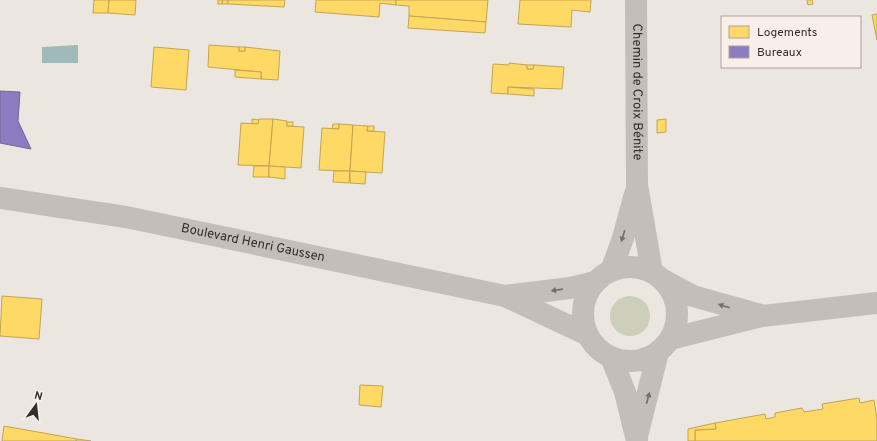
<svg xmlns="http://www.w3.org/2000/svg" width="877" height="441" viewBox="0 0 877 441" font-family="Overpass,sans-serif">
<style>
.green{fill:#cdcfbb}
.water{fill:#9ebbba}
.homes{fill:#ffd966;stroke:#c2a553}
.offices{fill:#8e7cc3;stroke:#736494}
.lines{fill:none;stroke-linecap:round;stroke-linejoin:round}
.minor{stroke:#c4beba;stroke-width:22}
.oneway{fill:#756e6a}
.labels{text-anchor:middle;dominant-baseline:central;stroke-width:4;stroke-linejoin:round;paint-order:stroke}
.street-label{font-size:13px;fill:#342c28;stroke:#f8f0e8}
</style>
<rect width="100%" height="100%" fill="#ece6e0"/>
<circle class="green" cx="630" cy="316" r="20"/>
<polygon class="water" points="78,45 78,63 42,63 42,47"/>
<g class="homes">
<polygon points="94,0 109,0 108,13 93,13"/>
<polygon points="109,0 136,0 135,15 108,13"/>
<polygon points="218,0 223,0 222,4 218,4"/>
<polygon points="223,0 228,0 228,4 222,4"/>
<polygon points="228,0 285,0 284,7 228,4"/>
<polygon points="316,0 396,0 396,5 380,3 379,17 315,12"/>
<polygon points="396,0 488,0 486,22 409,16 409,6 396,5"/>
<polygon points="520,0 591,0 590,12 572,10 571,27 518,24"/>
<polygon points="807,0 812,0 813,4 808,5"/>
<polygon points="877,14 877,40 872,15"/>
<polygon points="409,16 486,22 485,33 408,28"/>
<polygon points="209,45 239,47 239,51 245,51 245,47 280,51 278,80 261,79 261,72 208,67"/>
<polygon points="154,47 189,50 186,90 151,87"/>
<rect x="239" y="47" width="6" height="4"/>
<polygon points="509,63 527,65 527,69 533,69 534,65 564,67 562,89 508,87 508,94 491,93 493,64 509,65"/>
<polygon points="527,65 534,65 533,69 527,69"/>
<polygon points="235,70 261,72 261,79 235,77"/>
<polygon points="508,87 534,89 534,96 508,94"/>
<polygon points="252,119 259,120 258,124 252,124"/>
<polygon points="259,119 273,119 269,166 238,165 241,123 258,124"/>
<polygon points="273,119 287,121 287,126 304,127 301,168 269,166"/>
<polygon points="666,119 666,132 657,133 657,120"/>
<rect x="287" y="122" width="6" height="4"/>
<polygon points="333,124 339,124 339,129 332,129"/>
<polygon points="339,124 353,125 350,171 319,170 322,128 339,129"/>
<polygon points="353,125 368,126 367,131 385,132 382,173 350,171"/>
<polygon points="368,126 374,126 374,131 367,131"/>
<polygon points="254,166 269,166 269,177 253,177"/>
<polygon points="269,166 285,167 285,179 269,177"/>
<polygon points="334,171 350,171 349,183 333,182"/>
<polygon points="350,171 366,172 365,184 350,183"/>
<polygon points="2,296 42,299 39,339 0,336"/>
<polygon points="360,385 383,386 381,407 359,405"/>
<polygon points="859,398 860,403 874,400 877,419 877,441 695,441 695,430 716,429 715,423 765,414 766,419 775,417 775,413 802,408 804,412 823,409 822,404"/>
<polygon points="715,423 716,429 695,430 695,441 688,441 688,429"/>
<polygon points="4,426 77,439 76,441 2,441"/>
<polygon points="77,439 91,441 76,441"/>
</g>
<polygon class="offices" points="0,91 20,92 18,121 31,149 0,143"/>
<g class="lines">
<g class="minor">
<path id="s1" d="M 636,0 L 637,185 L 652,272"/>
<path id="s2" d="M 0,198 L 126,217 L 505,296 L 588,335"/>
<circle cx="630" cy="314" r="47"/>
<polyline points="611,271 623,238 635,194"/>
<polyline points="663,280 693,296 761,315"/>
<polyline points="505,296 570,288 595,282"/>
<polyline points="670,339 762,316 877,303"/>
<polyline points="611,357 625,392 637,441"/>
<polyline points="637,436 658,352"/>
</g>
</g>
<defs><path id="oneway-solid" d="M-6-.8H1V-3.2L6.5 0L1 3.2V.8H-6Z"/></defs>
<g class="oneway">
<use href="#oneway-solid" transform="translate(623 236) rotate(107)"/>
<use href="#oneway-solid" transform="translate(557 290) rotate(172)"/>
<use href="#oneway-solid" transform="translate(724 306) rotate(-163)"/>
<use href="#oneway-solid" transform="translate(648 398) rotate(-75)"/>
</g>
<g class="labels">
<g class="street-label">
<text stroke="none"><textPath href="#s1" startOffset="92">Chemin de Croix Bénite</textPath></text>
<text stroke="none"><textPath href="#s2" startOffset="257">Boulevard Henri Gaussen</textPath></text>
</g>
</g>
<rect x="721" y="16" width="140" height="52" fill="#f8f0e8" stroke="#aaa29b"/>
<rect x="729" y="26" width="20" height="12" fill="#ffd966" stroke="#aaa29b"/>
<text x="757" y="36" font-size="12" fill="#342c28">Logements</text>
<rect x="729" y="46" width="20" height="12" fill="#8e7cc3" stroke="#aaa29b"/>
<text x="757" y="56" font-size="12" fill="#342c28">Bureaux</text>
<g transform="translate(36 405) rotate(15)" stroke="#f8f0e8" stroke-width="3" paint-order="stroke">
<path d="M0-3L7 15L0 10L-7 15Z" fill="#342c28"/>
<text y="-6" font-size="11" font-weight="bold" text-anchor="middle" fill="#342c28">N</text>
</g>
</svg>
